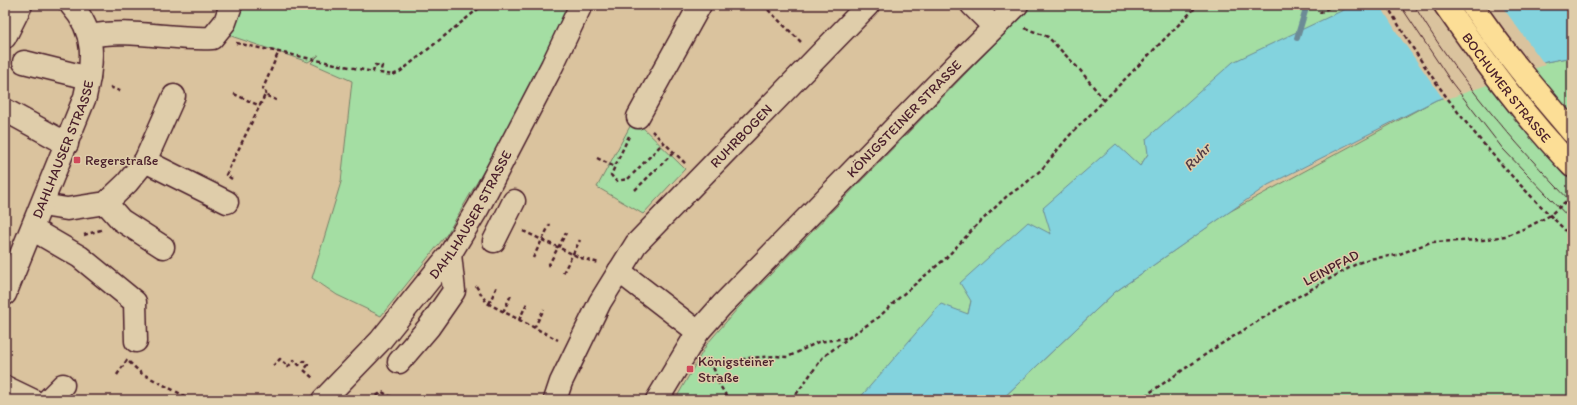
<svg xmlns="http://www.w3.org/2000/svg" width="1577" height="405" viewBox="0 0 1577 405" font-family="Itim,sans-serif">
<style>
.green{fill:#a4dea3;stroke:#777e67}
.water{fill:#83d3de;stroke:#6c8b96}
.pier{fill:#dac39e}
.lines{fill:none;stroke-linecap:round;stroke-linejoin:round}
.stream{stroke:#6c8b96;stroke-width:6}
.minor-casing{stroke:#4a1f2b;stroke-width:25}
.major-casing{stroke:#4a1f2b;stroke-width:25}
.path{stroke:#4a1f2b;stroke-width:2.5;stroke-dasharray:4 3;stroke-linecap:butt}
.minor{stroke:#dfcdaa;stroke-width:22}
.major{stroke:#fcde96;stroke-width:22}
.tram{stroke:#4a1f2b;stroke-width:1}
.path-bridge{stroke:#4a1f2b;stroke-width:2.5;stroke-dasharray:4 3;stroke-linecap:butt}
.poi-dot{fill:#d1495b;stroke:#dfcdaa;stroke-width:1.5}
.labels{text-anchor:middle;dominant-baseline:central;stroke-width:3;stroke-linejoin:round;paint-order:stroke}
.street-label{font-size:14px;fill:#4a1f2b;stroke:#dfcdaa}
.poi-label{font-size:14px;fill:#4a1f2b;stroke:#dfcdaa;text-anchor:start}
.water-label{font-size:15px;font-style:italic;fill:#533a46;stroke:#dfcdaa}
</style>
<rect width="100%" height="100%" fill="#dac39e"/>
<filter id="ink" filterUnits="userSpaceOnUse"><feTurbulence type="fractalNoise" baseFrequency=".025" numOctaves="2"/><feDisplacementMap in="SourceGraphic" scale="8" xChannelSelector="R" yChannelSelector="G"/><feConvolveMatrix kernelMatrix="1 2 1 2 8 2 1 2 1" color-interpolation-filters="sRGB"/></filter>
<g filter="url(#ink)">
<g class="green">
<polygon points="238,5 570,5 497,148 447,234 381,316 337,295 312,278 341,182 352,81 311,63 319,55 308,62 228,35"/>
<polygon points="1032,5 1354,5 1148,154 1140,166 1115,145 1052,235 971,301 968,314 877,380 858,400 675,400 707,344 738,308"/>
<polygon points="1572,57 1572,400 1001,400 1115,292 1229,212 1436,100 1546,62"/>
<polygon points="634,119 685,169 643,214 597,187"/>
</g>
<polygon class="water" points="1354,5 1572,5 1572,57 1546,62 1436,100 1268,185 1115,292 1001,400 858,400 941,304 968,314 971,301 960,283 1028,222 1051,234 1043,208 1116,144 1140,166 1148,154 1146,139 1233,62"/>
<polygon class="pier" points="1380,5 1501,5 1545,65 1444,100 1399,36"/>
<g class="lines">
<polyline class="stream" points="1297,38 1307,5"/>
<defs>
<g id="minor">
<polyline points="972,5 994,27"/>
<path d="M 89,36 C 129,28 171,40 212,38 L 225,22 L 231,5"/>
<polyline points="5,37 21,5"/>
<polyline points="24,62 89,78"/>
<polyline points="5,110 67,144"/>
<polyline points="638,117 700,5"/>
<polyline points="145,161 227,202"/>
<polyline points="106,203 121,220 163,247"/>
<polyline points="42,205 67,209 106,203 127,183 145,161 174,96"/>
<polyline points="32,229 80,257 135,302 136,341"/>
<polyline points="494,241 514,201"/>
<polyline points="619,271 698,332"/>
<path id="s1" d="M 5,294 L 85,97 C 93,62 97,33 71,5"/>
<polyline points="399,362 429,327 454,291 450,254"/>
<polyline points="5,387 32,400"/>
<polyline points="48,400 63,385"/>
<path id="s2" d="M 323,400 L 380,341 L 450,254 L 478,208 L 552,66 L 581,5"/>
<path id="s3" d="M 555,400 L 561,382 L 600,302 L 636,244 L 868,5"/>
<path id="s4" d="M 657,400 L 698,332 L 722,305 L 955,66 L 1017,5"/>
</g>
<g id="major">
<path id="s5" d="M 1445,5 C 1484,61 1525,117 1572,166"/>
<path d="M 1472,5 C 1502,50 1537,91 1572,132"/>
</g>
</defs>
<use href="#minor" class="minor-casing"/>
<use href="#major" class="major-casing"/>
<g class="path">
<polyline points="763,5 802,43"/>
<polyline points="1319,13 1334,5"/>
<polyline points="1025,28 1048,37 1080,70 1104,100"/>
<polyline points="236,43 373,72 375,65 382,66 380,73 393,75 401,71 483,5"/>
<polyline points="110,87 122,92"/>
<polyline points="234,94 260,106"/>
<polyline points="265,95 266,93 262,91 279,51"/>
<polyline points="652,131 686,164"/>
<polyline points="629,136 611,175 616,181 628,179 664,142"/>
<polyline points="597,158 615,167"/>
<polyline points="232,179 226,175 265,95 276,100"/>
<polyline points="635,190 674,152"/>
<polyline points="523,231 581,258 599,263"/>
<polyline points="84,235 101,230"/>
<polyline points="533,258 550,224"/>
<polyline points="548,266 566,233"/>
<polyline points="563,273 580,240"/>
<polyline points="476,286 487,303 558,340"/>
<polyline points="489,304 497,286"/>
<polyline points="503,312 512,293"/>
<polyline points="519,320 528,301"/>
<polyline points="534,328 544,309"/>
<polyline points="129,362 141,373 192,400"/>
<polyline points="707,364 728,363 749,358 775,356 788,357 818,342 846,338"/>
<polyline points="707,364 714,369 719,384 729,400"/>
<polyline points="273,366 280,359 288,367 294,360 299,365 304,361 308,365 304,370 314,379"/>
<polyline points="117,375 127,360"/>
<polyline points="371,400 382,392 397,400"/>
<polyline points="792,400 823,357 855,333 879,317 901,296 946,258 975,227 1007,196 1025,184 1042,169 1069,136 1198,5"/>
<polyline points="1139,400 1218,346 1292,300 1358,263 1369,259 1397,255 1431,242 1483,240 1505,236 1526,228 1549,216 1572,196"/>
</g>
<use href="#minor" class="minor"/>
<use href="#major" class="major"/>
<g class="tram">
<polyline points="1400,5 1452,83 1503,149 1572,221"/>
<path d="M 1414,5 C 1457,78 1514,142 1572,203"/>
</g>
<path class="path-bridge" d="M 1387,5 C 1419,62 1458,116 1502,165 C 1524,190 1548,213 1572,237"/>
</g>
</g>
<g class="poi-dot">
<rect x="73" y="156" width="8" height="8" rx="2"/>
<rect x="686" y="365" width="8" height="8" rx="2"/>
</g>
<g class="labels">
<g class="street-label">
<text stroke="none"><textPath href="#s5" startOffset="103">BOCHUMER STRASSE</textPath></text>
<text stroke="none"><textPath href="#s4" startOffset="376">KÖNIGSTEINER STRASSE</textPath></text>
<text stroke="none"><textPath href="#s3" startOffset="327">RUHRBOGEN</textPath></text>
<text stroke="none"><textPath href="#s1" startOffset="156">DAHLHAUSER STRASSE</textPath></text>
<text stroke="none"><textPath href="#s2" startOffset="238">DAHLHAUSER STRASSE</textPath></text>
<text transform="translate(1331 268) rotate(-28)">LEINPFAD</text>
</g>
<g class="poi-label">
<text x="85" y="160">Regerstraße</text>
<text x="698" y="361">Königsteiner<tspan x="698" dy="16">Straße</tspan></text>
</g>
<g class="water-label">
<text transform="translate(1197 157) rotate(-46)">Ruhr</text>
</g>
</g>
<rect width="1577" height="405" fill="none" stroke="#dfcdaa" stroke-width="20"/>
<rect x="10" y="10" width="1557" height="385" fill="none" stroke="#4a1f2b" stroke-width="1.5" filter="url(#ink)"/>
</svg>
